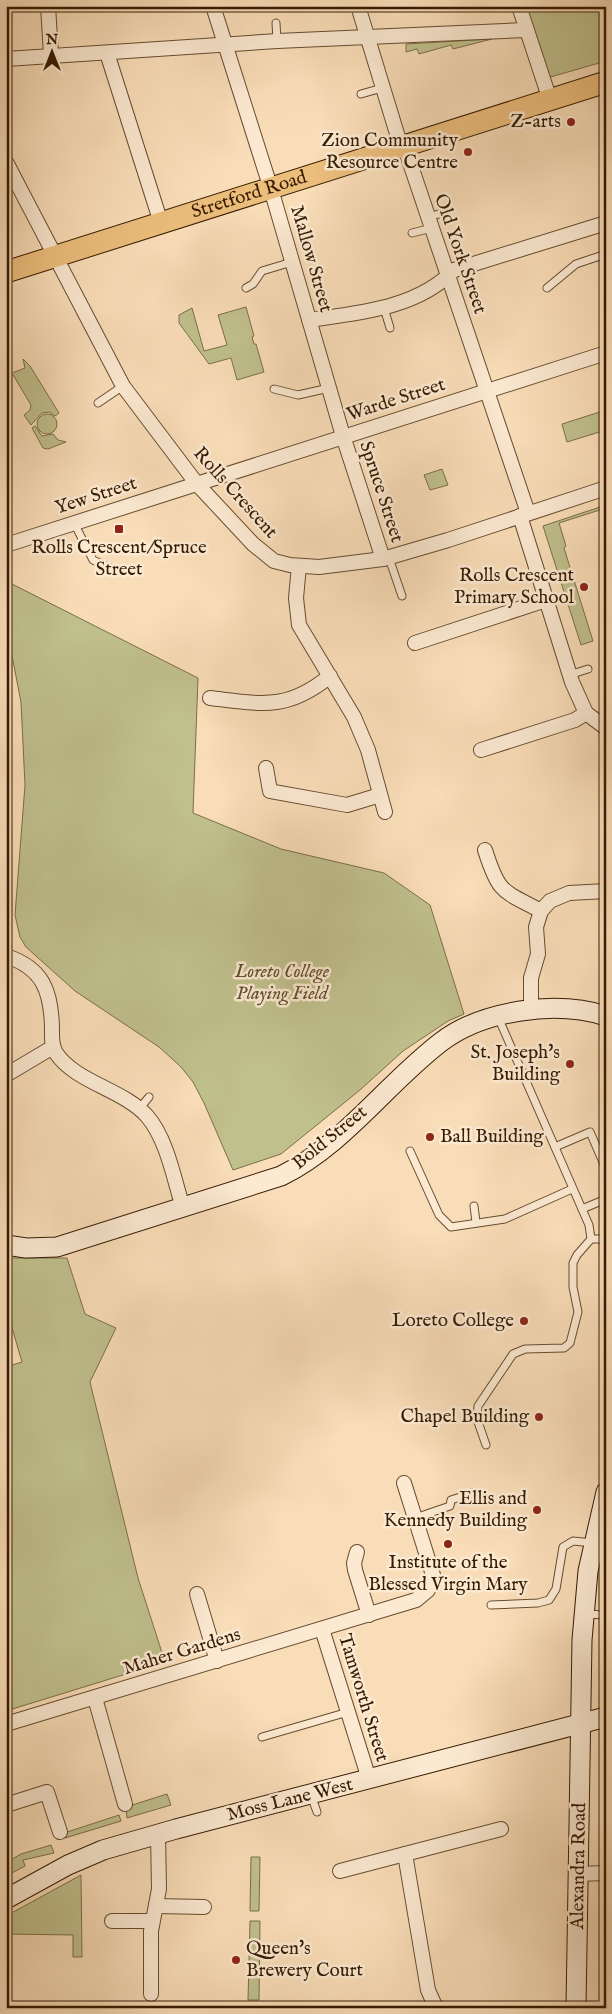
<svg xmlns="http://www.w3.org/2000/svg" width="612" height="2014" viewBox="0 0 612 2014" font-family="'IM FELL English',serif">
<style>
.green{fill:#c0c08d;stroke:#7b6e48}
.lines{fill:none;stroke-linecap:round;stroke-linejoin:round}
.lane-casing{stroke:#674c30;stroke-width:9}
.street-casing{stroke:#674c30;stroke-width:16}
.secondary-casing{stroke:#361b02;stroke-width:21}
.primary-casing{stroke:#361b02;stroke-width:23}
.lane{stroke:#fbe9d1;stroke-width:7}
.street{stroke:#fbe9d1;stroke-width:14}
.secondary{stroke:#fbe9d1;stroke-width:19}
.primary{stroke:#ecbe7c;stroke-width:21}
.poi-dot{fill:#8f2418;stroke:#fbe9d1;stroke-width:2}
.labels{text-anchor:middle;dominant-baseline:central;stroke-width:5;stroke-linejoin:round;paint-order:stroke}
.poi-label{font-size:19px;fill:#361b02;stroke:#fbe9d1;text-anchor:end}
.street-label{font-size:19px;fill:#361b02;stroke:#fbe9d1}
.park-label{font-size:19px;font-style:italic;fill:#5f4d2c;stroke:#fbe9d1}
</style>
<rect width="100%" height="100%" fill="#f9ddb8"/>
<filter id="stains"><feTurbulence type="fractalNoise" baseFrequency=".004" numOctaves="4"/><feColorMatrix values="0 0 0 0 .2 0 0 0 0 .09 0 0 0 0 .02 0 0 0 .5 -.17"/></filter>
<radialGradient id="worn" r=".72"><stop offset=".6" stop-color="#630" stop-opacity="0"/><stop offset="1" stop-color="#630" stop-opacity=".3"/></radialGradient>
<g class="green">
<polygon points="526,6 606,6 606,61 547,78"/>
<polygon points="492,39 453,49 451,45 419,54 417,49 406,52 406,44"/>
<polygon points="246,307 254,336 252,337 254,344 256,344 264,372 237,380 231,358 209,364 179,323 179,315 192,308 204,351 227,345 218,315"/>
<polygon points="23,359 30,366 59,413 55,416 49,412 42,413 31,425 24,415 30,410 31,405 12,373 25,368"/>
<polygon points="606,410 606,430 567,442 562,424"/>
<circle cx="47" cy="424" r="10"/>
<polygon points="35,426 42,436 53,434 58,440 66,442 48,449 43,448 32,428"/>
<polygon points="442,469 448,485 430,490 424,475"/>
<polygon points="606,505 606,508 559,523 566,546 564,548 593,641 581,645 543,526"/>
<polygon points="6,581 198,678 193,813 281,849 384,873 430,905 464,1014 448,1021 403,1051 360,1090 281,1154 233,1170 204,1103 193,1082 181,1067 159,1047 75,991 26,947 20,937 15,915 25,785 21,702 6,625"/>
<polygon points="6,1258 67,1258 85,1314 116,1328 90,1382 138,1578 165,1662 6,1711 6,1367 22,1362 6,1307"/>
<polygon points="167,1794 171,1805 127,1818 126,1807"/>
<polygon points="119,1815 121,1821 65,1838 64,1833"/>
<polygon points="51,1845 54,1853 23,1860 25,1866 12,1873 9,1861 21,1854"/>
<polygon points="251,1857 260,1857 259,1911 250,1911"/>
<polygon points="81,1875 82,1957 73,1957 73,1935 6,1934 6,1916"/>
<polygon points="250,1921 260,1921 259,2000 248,2000"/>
</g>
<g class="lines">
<defs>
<g id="lane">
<polyline points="276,23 277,41"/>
<polyline points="361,94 382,88"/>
<polyline points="428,217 446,212"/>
<polyline points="412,233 432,228"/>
<polyline points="246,288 253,284 262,271 292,262"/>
<polyline points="547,288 576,264 606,254"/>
<polyline points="384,308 390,328"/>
<polyline points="274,389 298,395 329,388"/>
<polyline points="98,403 123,386"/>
<polyline points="74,523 93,560 117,571"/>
<polyline points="389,558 402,596"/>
<polyline points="569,675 588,669"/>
<polyline points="139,1109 149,1097"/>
<polyline points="555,1147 590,1132 606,1169"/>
<polyline points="410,1151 439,1215 451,1227 505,1219 572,1189"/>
<polyline points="474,1206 476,1222"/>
<polyline points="582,1209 606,1199"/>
<polyline points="591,1239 606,1239"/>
<polyline points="486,1445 477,1419 478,1406 513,1354 525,1349 564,1348 570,1343 578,1312 573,1287 573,1263 577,1255 591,1239 589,1225 498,1017"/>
<polyline points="415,1518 450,1506 451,1500 473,1493"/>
<polyline points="491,1605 538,1603 549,1600 556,1589 563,1547 573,1541 593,1543"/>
<polyline points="585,1614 606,1615"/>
<polyline points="262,1737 348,1712"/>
<polyline points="311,1795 317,1812"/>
</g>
<g id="street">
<polyline points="48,6 51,55"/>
<polyline points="213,6 271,189 343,436 383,559"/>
<polyline points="358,6 398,137 407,154 528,513"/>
<polyline points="519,6 550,100"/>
<polyline points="107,53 161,223"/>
<polyline points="6,59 277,41 526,30"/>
<polyline points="6,162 123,386 197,484 253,544 274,561 290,565 319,567 383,559 448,540 606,488"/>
<path d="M 309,320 C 359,313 418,308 454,270 L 606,223"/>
<polyline points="520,516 572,682 586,713 606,728"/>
<polyline points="6,545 606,353"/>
<polyline points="299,566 296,598 299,625 354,717 368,750 385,812"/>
<polyline points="415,643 546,600"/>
<path d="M 210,698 C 262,704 287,711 330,676"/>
<polyline points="481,750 575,720 586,713"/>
<polyline points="266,768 270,791 275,792 347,805 380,795"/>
<path d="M 485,850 C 499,894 502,890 541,911"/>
<path d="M 6,956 C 43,968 51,991 52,1027 C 52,1035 51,1045 56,1053 C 75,1082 124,1090 147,1116 C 167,1139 174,1179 183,1208"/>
<polyline points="531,1009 531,978 538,954 536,927 541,911 550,901 569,893 606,891"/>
<polyline points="6,1075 53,1047"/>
<polyline points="357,1552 354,1563 355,1570 369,1615"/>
<polyline points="197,1594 217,1661"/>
<polyline points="322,1629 369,1779"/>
<polyline points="95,1698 125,1804"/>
<polyline points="6,1724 416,1600 428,1590 433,1575 404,1483"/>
<polyline points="6,1805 47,1792 60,1832"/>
<polyline points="340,1871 405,1854"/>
<polyline points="578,1874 606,1873"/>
<polyline points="156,1906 204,1907"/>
<polyline points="112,1921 152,1921"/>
<polyline points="151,1994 151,1931 159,1889 158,1834"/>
<polyline points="436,2008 428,1990 405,1854 501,1829"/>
</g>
<g id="secondary">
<path d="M 6,1245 L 26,1248 L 57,1247 L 281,1176 C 344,1145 386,1084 441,1042 C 483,1010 556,1000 606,1016"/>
<polyline points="6,1899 68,1865 103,1850 176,1829 606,1717"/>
<polyline points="576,2008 582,1640 588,1571 606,1492"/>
</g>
<g id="primary">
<path id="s1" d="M 6,272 L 606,82"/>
</g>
</defs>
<use href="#lane" class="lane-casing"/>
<use href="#street" class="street-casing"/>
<use href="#secondary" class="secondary-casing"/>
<use href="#primary" class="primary-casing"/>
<use href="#lane" class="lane"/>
<use href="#street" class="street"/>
<use href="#secondary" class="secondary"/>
<use href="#primary" class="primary"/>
</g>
<g class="poi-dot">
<circle cx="571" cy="122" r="5"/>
<circle cx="468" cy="152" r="5"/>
<rect x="114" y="524" width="10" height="10" rx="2.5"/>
<circle cx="584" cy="587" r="5"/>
<circle cx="570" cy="1064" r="5"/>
<circle cx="430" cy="1137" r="5"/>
<circle cx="524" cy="1321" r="5"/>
<circle cx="539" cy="1417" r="5"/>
<circle cx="537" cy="1510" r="5"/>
<circle cx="448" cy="1544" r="5"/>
<circle cx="236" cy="1960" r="5"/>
</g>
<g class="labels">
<g class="poi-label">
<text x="561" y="122">Z-arts</text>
<text x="458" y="141">Zion Community<tspan x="458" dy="22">Resource Centre</tspan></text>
<text x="119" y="548" text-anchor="middle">Rolls Crescent/Spruce<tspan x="119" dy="22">Street</tspan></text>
<text x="574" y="576">Rolls Crescent<tspan x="574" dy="22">Primary School</tspan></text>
<text x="560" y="1053">St. Joseph's<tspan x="560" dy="22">Building</tspan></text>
<text x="440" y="1137" text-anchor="start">Ball Building</text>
<text x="514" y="1321">Loreto College</text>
<text x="529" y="1417">Chapel Building</text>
<text x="527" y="1499">Ellis and<tspan x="527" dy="22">Kennedy Building</tspan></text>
<text x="448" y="1563" text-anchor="middle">Institute of the<tspan x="448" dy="22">Blessed Virgin Mary</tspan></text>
<text x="246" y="1949" text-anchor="start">Queen's<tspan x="246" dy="22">Brewery Court</tspan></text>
</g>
<g class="street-label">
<text stroke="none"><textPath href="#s1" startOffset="255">Stretford Road</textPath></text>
<text transform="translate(460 254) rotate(71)">Old York Street</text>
<text transform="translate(311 259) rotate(74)">Mallow Street</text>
<text transform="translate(396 400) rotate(-18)">Warde Street</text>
<text transform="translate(381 492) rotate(72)">Spruce Street</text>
<text transform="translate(235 493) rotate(48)">Rolls Crescent</text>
<text transform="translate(96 496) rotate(-18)">Yew Street</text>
<text transform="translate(330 1138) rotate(-39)">Bold Street</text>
<text transform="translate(182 1652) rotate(-17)">Maher Gardens</text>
<text transform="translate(363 1698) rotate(73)">Tamworth Street</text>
<text transform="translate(290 1800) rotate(-14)">Moss Lane West</text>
<text transform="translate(579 1866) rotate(-89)">Alexandra Road</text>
</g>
<g class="park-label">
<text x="282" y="972">Loreto College<tspan x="282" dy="22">Playing Field</tspan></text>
</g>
</g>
<rect width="612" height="2014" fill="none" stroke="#f9ddb8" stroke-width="25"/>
<rect x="8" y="8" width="597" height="1999" fill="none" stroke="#361b02" stroke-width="2.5"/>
<rect x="12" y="12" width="587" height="1989" fill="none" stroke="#361b02"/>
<g transform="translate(52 52)" stroke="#fbe9d1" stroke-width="4" paint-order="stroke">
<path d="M0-4L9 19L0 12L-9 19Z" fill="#361b02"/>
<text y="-8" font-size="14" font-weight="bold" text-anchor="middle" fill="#361b02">N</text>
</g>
<rect width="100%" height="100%" filter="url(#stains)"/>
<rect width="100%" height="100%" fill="url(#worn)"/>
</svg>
